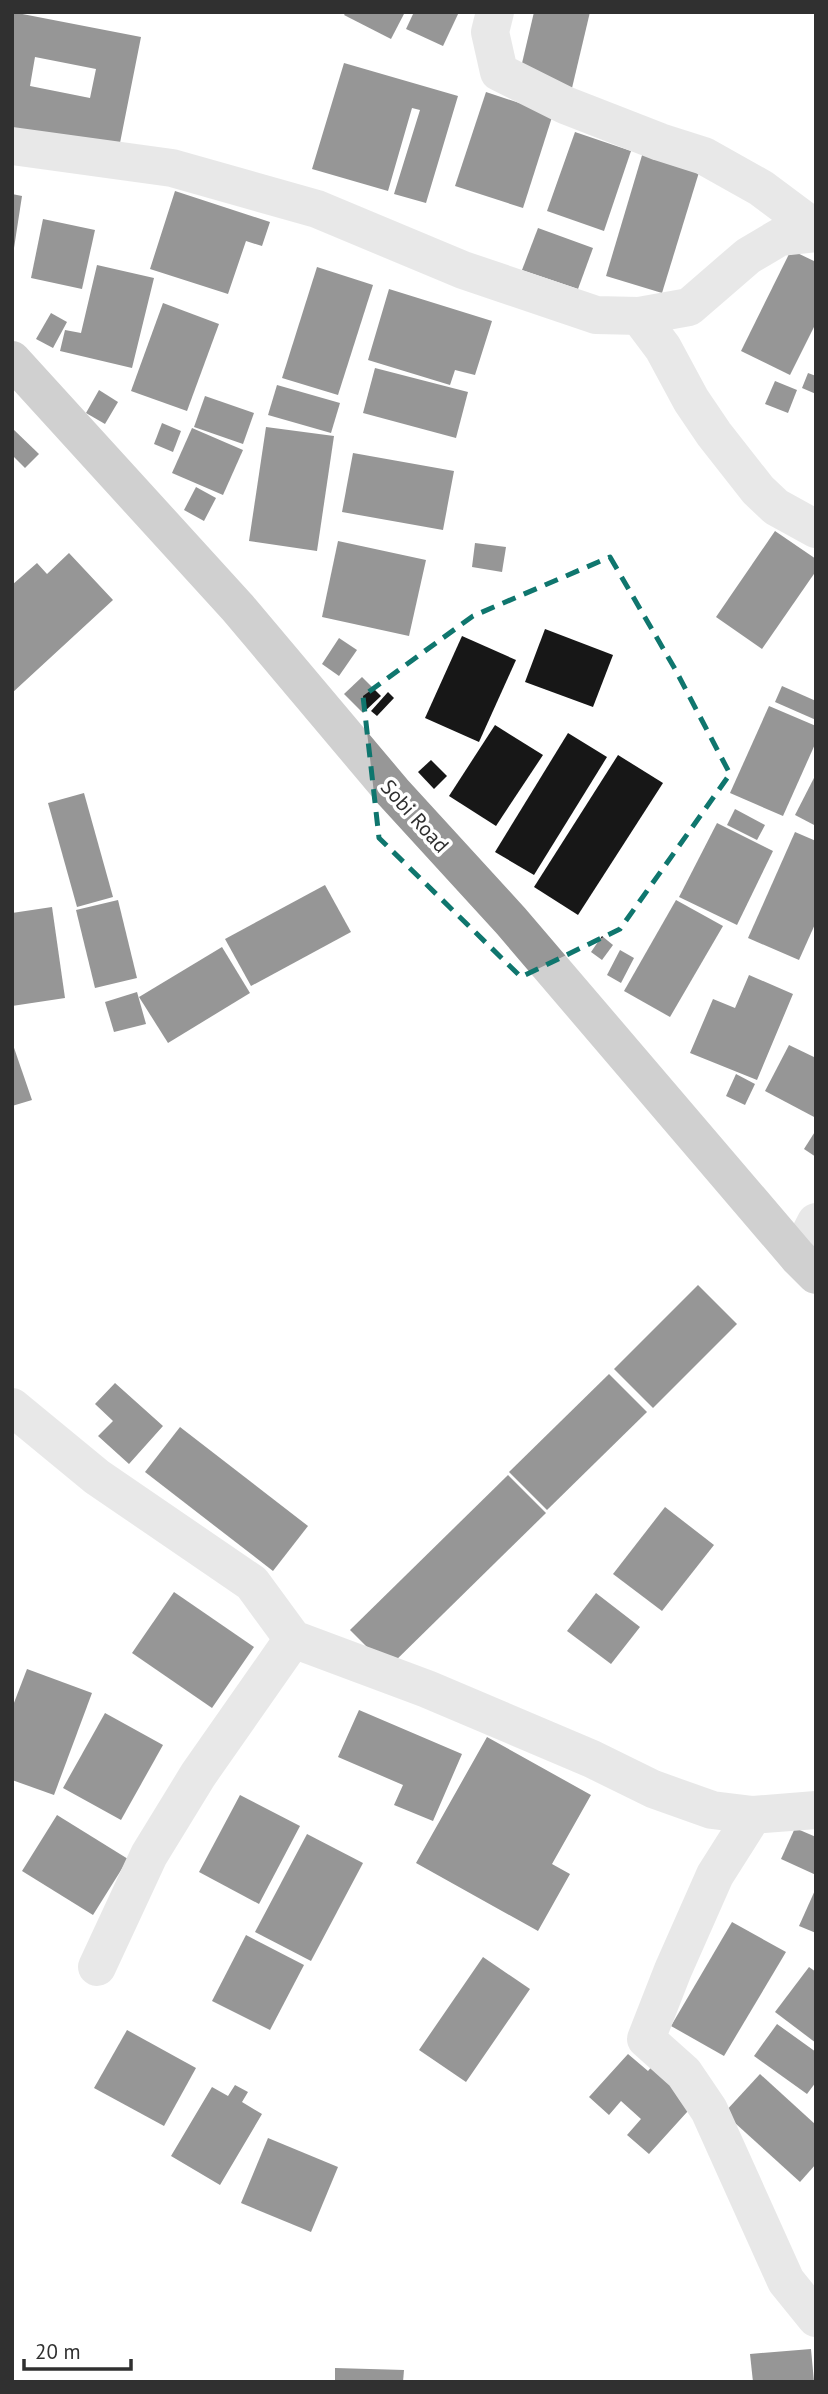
<svg xmlns="http://www.w3.org/2000/svg" width="828" height="2394" viewBox="0 0 828 2394" font-family="'PT Sans',sans-serif">
<style>
.building{fill:#171717;fill-rule:evenodd}
.lines{fill:none;stroke-linecap:round;stroke-linejoin:round}
.street{stroke:#cdcdcd;stroke-width:38}
.highway{stroke:#979797;stroke-width:38}
.marked{fill:none;stroke:#0f766e;stroke-width:5;stroke-dasharray:14 9;stroke-linejoin:round}
.labels{text-anchor:middle;dominant-baseline:central;stroke-width:7;stroke-linejoin:round;paint-order:stroke}
.street-label{font-size:21px;fill:#303030;stroke:#fff}
</style>
<rect width="100%" height="100%" fill="#fff"/>
<g class="building">
<path d="M 12,12 L 141,37 L 117,158 L 12,138 ZM 35,57 L 96,69 L 90,98 L 30,86 Z"/>
<polygon points="346,12 405,12 391,39 344,15"/>
<polygon points="414,12 459,12 443,46 406,29"/>
<polygon points="534,12 590,12 572,88 519,76"/>
<polygon points="344,63 458,96 426,203 394,194 420,110 412,108 388,191 312,169"/>
<polygon points="486,92 553,114 523,208 455,186"/>
<polygon points="575,132 631,151 604,231 547,211"/>
<polygon points="643,152 700,169 662,293 606,276"/>
<polygon points="175,191 270,222 262,246 246,241 228,294 150,269"/>
<polygon points="12,194 22,196 14,248 12,248"/>
<polygon points="43,219 95,230 82,289 31,278"/>
<polygon points="538,228 593,248 578,289 522,270"/>
<polygon points="791,250 816,262 816,323 790,375 741,351"/>
<polygon points="97,265 154,278 132,368 60,351 65,330 81,333"/>
<polygon points="317,267 373,285 338,395 282,378"/>
<polygon points="389,289 492,321 475,375 455,370 450,385 368,360"/>
<polygon points="163,303 219,324 187,411 131,391"/>
<polygon points="51,313 67,322 53,348 36,339"/>
<polygon points="375,368 468,392 456,438 363,413"/>
<polygon points="808,373 816,376 816,394 802,388"/>
<polygon points="775,381 797,390 788,413 765,404"/>
<polygon points="277,385 340,403 331,433 268,415"/>
<polygon points="99,390 118,402 105,424 86,413"/>
<polygon points="205,396 254,413 243,444 194,427"/>
<polygon points="162,423 181,431 173,452 154,444"/>
<polygon points="266,427 334,436 317,551 249,541"/>
<polygon points="12,428 39,454 25,468 12,455"/>
<polygon points="192,428 243,450 223,495 172,473"/>
<polygon points="353,453 454,471 443,530 342,512"/>
<polygon points="196,487 216,498 204,521 184,510"/>
<polygon points="775,531 816,559 816,571 762,649 716,617"/>
<polygon points="338,541 426,560 409,636 322,617"/>
<polygon points="475,543 506,547 502,572 472,567"/>
<polygon points="69,553 113,600 12,693 12,585 37,563 47,574"/>
<polygon points="545,629 613,655 593,707 525,682"/>
<polygon points="462,636 516,660 479,742 425,718"/>
<polygon points="339,638 357,650 339,676 322,664"/>
<polygon points="362,677 381,696 363,713 344,694"/>
<polygon points="782,686 816,701 816,720 775,702"/>
<polygon points="388,692 394,698 377,716 371,711"/>
<polygon points="769,706 816,726 816,742 783,816 730,793"/>
<polygon points="495,725 543,755 496,826 449,796"/>
<polygon points="568,733 607,757 534,875 495,852"/>
<polygon points="618,755 663,783 578,915 534,887"/>
<polygon points="431,760 447,776 434,789 418,772"/>
<polygon points="816,774 816,826 795,815"/>
<polygon points="84,793 113,897 77,907 48,803"/>
<polygon points="735,809 765,825 757,840 727,825"/>
<polygon points="717,823 773,851 737,925 679,897"/>
<polygon points="795,832 816,841 816,922 799,960 748,938"/>
<polygon points="325,885 351,932 251,986 225,939"/>
<polygon points="118,900 137,978 95,988 76,910"/>
<polygon points="676,900 723,926 670,1017 624,991"/>
<polygon points="52,907 65,998 12,1006 12,913"/>
<polygon points="602,936 613,945 602,960 591,952"/>
<polygon points="222,947 250,993 168,1043 139,997"/>
<polygon points="620,950 634,958 621,983 607,975"/>
<polygon points="749,975 793,994 757,1080 690,1053 713,999 735,1008"/>
<polygon points="137,992 146,1024 114,1032 105,1002"/>
<polygon points="12,1042 32,1100 12,1106"/>
<polygon points="789,1045 816,1058 816,1118 765,1091"/>
<polygon points="736,1074 755,1084 745,1105 726,1096"/>
<polygon points="816,1130 816,1157 804,1149"/>
<polygon points="698,1285 737,1324 653,1408 614,1369"/>
<polygon points="609,1374 647,1412 547,1510 509,1472"/>
<polygon points="115,1383 163,1426 129,1464 98,1436 113,1421 95,1404"/>
<polygon points="180,1427 308,1526 273,1571 145,1472"/>
<polygon points="508,1475 546,1513 388,1668 350,1630"/>
<polygon points="665,1507 714,1545 662,1611 613,1574"/>
<polygon points="174,1592 254,1647 212,1708 132,1653"/>
<polygon points="596,1593 640,1627 611,1664 567,1631"/>
<polygon points="27,1669 92,1693 54,1795 12,1780 12,1708"/>
<polygon points="359,1710 462,1754 433,1821 394,1805 403,1785 338,1757"/>
<polygon points="105,1713 163,1745 121,1820 63,1788"/>
<polygon points="487,1737 591,1795 552,1864 570,1874 538,1931 416,1863"/>
<polygon points="240,1795 300,1826 259,1904 199,1872"/>
<polygon points="57,1815 128,1859 93,1915 22,1871"/>
<polygon points="795,1828 816,1837 816,1875 781,1859"/>
<polygon points="307,1834 363,1863 311,1961 255,1932"/>
<polygon points="816,1888 816,1933 799,1926"/>
<polygon points="732,1922 786,1952 724,2056 671,2026"/>
<polygon points="246,1935 304,1965 270,2030 212,2001"/>
<polygon points="483,1957 530,1989 466,2082 419,2050"/>
<polygon points="809,1967 816,1972 816,2043 775,2012"/>
<polygon points="777,2024 816,2052 816,2082 807,2094 754,2056"/>
<polygon points="127,2030 196,2068 164,2126 94,2088"/>
<polygon points="628,2054 648,2071 654,2064 697,2101 649,2154 627,2135 641,2119 621,2101 609,2115 589,2097"/>
<polygon points="760,2074 816,2125 816,2164 800,2182 724,2113"/>
<polygon points="235,2085 248,2092 242,2102 262,2114 220,2185 171,2156 212,2087 228,2096"/>
<polygon points="268,2138 338,2167 311,2232 241,2203"/>
<polygon points="811,2349 814,2382 753,2382 750,2354"/>
<polygon points="335,2368 404,2370 403,2382 335,2382"/>
</g>
<g class="lines">
<g class="street">
<polyline points="495,12 490,32 499,72 565,105 660,142 704,156 761,188 816,229"/>
<polyline points="12,146 172,168 317,209 463,270 596,315 639,316 689,307 748,256 780,237 816,233"/>
<polyline points="639,316 663,348 691,400 714,434 758,490 776,507 816,529"/>
<polyline points="798,1257 816,1222"/>
<polyline points="12,1407 97,1477 252,1583 293,1639 427,1689 592,1759 653,1789 712,1810 753,1815 816,1810"/>
<polyline points="753,1815 715,1875 673,1970 646,2039 684,2073 709,2110 786,2281 816,2318"/>
<polyline points="97,1967 149,1855 198,1775 293,1639"/>
</g>
<polyline class="highway" points="12,360 238,608 393,792 511,921 798,1257 816,1275"/>
</g>
<path d="M0 0H828V2394H0ZM 610,557 L 675,669 L 730,774 L 620,929 L 521,977 L 379,838 L 363,696 L 473,616 Z" fill="#fff" fill-opacity=".55" fill-rule="evenodd"/>
<path class="marked" d="M 610,557 L 675,669 L 730,774 L 620,929 L 521,977 L 379,838 L 363,696 L 473,616 Z"/>
<g class="labels">
<g class="street-label">
<text transform="translate(415 816) rotate(48)">Sobi Road</text>
</g>
</g>
<rect width="828" height="2394" fill="none" stroke="#303030" stroke-width="28"/>
<path d="M24 2359v10h107v-10" fill="none" stroke="#303030" stroke-width="3.5"/>
<text x="35" y="2359" font-size="21" fill="#303030" stroke="#ffffff" stroke-width="5" paint-order="stroke">20 m</text>
</svg>
